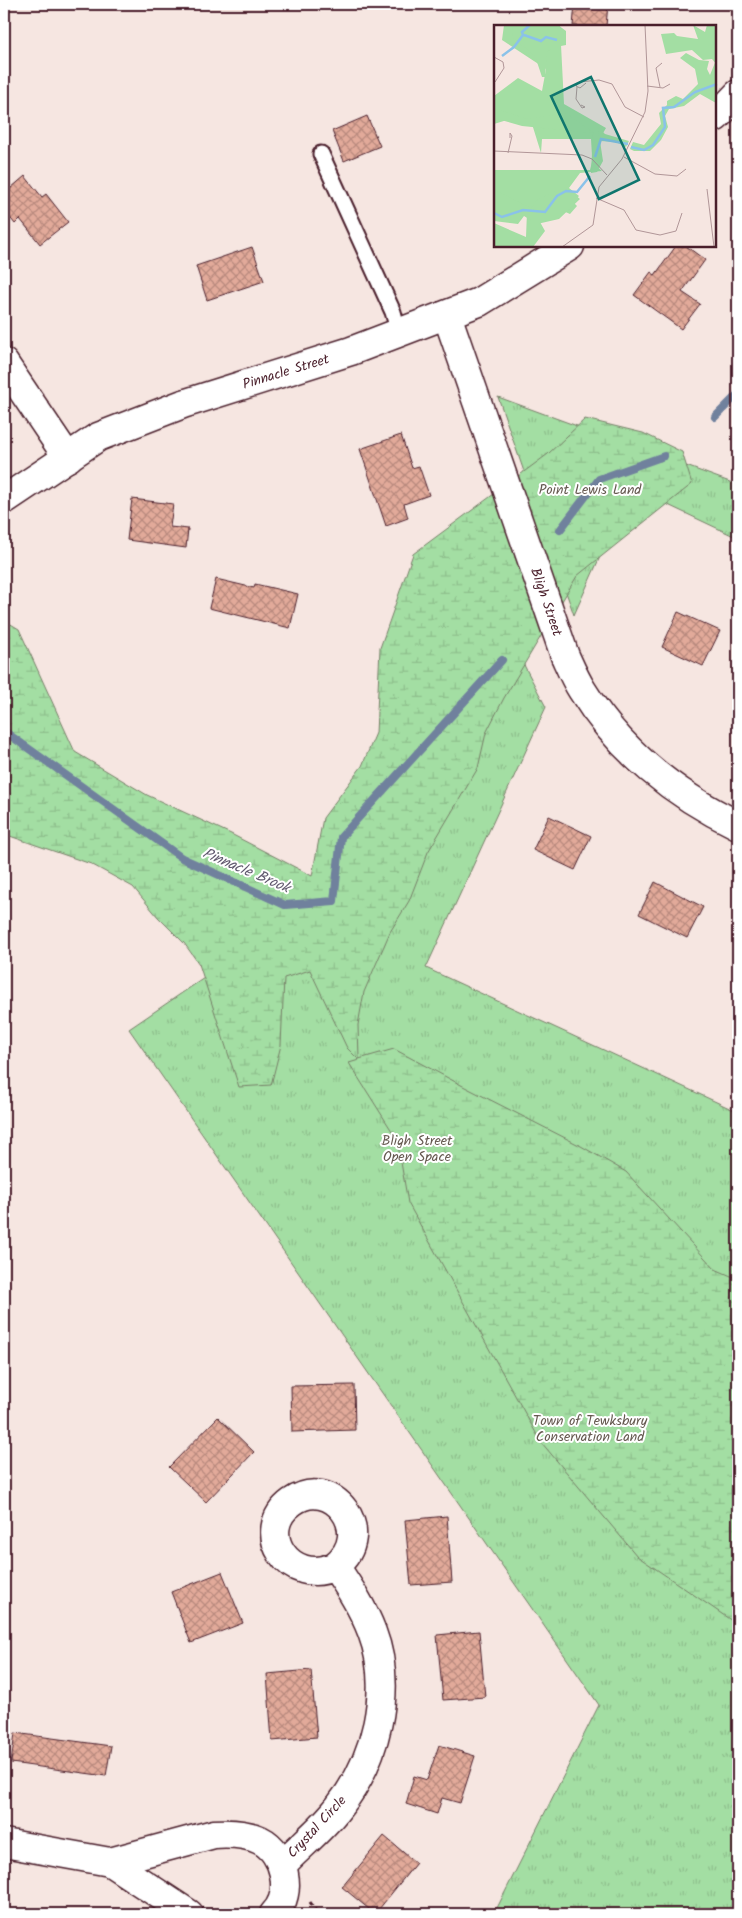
<svg xmlns="http://www.w3.org/2000/svg" width="742" height="1918" viewBox="0 0 742 1918" font-family="Kalam,sans-serif">
<style>
.grass{fill:url(#grass-tufts);stroke:#767e67}
.wetland{fill:url(#wetland-marsh);stroke:#767e67}
.lines{fill:none;stroke-linecap:round;stroke-linejoin:round}
.stream{stroke:#70819d;stroke-width:8}
.building{fill:url(#building-cross-hatch);stroke:#4a1f2b}
.lane-casing{stroke:#4a1f2b;stroke-width:19}
.street-casing{stroke:#4a1f2b;stroke-width:31}
.secondary-casing{stroke:#4a1f2b;stroke-width:31}
.path{stroke:#4a1f2b;stroke-width:3;stroke-dasharray:4 4;stroke-linecap:butt}
.lane{stroke:#fff;stroke-width:15}
.street{stroke:#fff;stroke-width:28}
.secondary{stroke:#fff;stroke-width:28}
.labels{text-anchor:middle;dominant-baseline:central;stroke-width:4;stroke-linejoin:round;paint-order:stroke}
.street-label{font-size:14px;fill:#4a1f2b;stroke:#fff}
.park-label{font-size:14px;fill:#65584f;stroke:#fff}
.water-label{font-size:15px;font-style:italic;fill:#60586e;stroke:#fff}
.inset-river{fill:none;stroke:#8ac2e9;stroke-width:2.5}
.inset-road{fill:none;stroke:#b19698;stroke-width:1}
.view{fill:#0f766e;fill-opacity:0.15;stroke:#0f766e;stroke-width:2.5}
.inset-edge{fill:none;stroke:#4a1f2b;stroke-width:2.5}
</style>
<defs>
<pattern id="grass-tufts" width="24" height="20" patternUnits="userSpaceOnUse" patternTransform="scale(1.25)"><rect width="24" height="20" fill="#a3dea3"/><path d="M3 7l-1-3M5 7V3M7 7l1-3M15 17l-1-3M17 17v-4M19 17l1-3" fill="none" stroke="#8ebe8c"/></pattern>
<pattern id="wetland-marsh" width="20" height="14" patternUnits="userSpaceOnUse" patternTransform="scale(1.25)"><rect width="20" height="14" fill="#a3dea3"/><path d="M1 5h8M5 5V1M11 12h8M15 12V8" fill="none" stroke="#8ebe8c"/></pattern>
<pattern id="building-cross-hatch" width="8" height="8" patternUnits="userSpaceOnUse" patternTransform="scale(1.25)"><rect width="8" height="8" fill="#e2aa9a"/><path d="M0 0l8 8M0 8l8-8" fill="none" stroke="#b98a7e"/></pattern>
</defs>
<rect width="100%" height="100%" fill="#f6e6e1"/>
<filter id="ink" filterUnits="userSpaceOnUse"><feTurbulence type="fractalNoise" baseFrequency=".02" numOctaves="2"/><feDisplacementMap in="SourceGraphic" scale="10" xChannelSelector="R" yChannelSelector="G"/><feConvolveMatrix kernelMatrix="1 2 1 2 8 2 1 2 1" color-interpolation-filters="sRGB"/></filter>
<g filter="url(#ink)">
<g class="grass">
<polygon points="498,397 738,485 738,538 666,504 603,550 574,615"/>
<polygon points="509,625 525,667 546,707 426,968 738,1112 738,1914 494,1914 599,1705 129,1029 313,904"/>
</g>
<polygon class="wetland" points="585,419 643,433 682,452 692,484 577,576 504,698 486,733 478,768 428,852 409,901 390,932 364,992 358,1025 359,1059 394,1049 463,1086 581,1146 626,1172 715,1269 738,1279 738,1625 637,1556 541,1442 408,1203 397,1139 349,1063 359,1060 347,1048 310,970 284,978 281,1045 271,1085 239,1087 199,964 184,943 158,917 133,887 91,864 4,834 4,620 19,629 75,752 147,795 231,834 312,876 323,818 362,766 376,733 380,648 413,554 548,454"/>
<g class="lines">
<g class="stream">
<polyline points="715,417 738,394"/>
<polyline points="560,530 599,479 664,456"/>
<polyline points="4,731 182,858 285,905 334,901 341,837 502,660"/>
</g>
</g>
<g class="building">
<polygon points="575,4 608,4 606,26 573,26"/>
<polygon points="367,116 380,146 344,161 332,131"/>
<polygon points="25,176 42,197 46,194 68,222 40,244 20,219 15,224 4,210 4,194"/>
<polygon points="676,246 686,246 705,260 682,292 700,304 681,329 634,295 651,272 655,275"/>
<polygon points="252,247 264,281 207,300 196,266"/>
<polygon points="401,435 412,468 419,466 429,495 404,504 408,518 386,526 360,449"/>
<polygon points="132,499 173,504 170,527 188,529 186,548 127,540"/>
<polygon points="216,579 254,588 255,584 298,594 290,628 209,608"/>
<polygon points="678,612 720,631 703,666 662,647"/>
<polygon points="549,816 591,836 575,870 533,850"/>
<polygon points="655,882 703,907 687,938 639,914"/>
<polygon points="354,1385 355,1430 292,1432 291,1386"/>
<polygon points="218,1417 254,1452 206,1502 169,1467"/>
<polygon points="447,1516 452,1582 411,1585 405,1520"/>
<polygon points="222,1572 243,1623 191,1643 171,1592"/>
<polygon points="479,1631 485,1697 443,1700 437,1635"/>
<polygon points="311,1670 317,1737 272,1741 267,1674"/>
<polygon points="15,1733 111,1746 106,1776 11,1763"/>
<polygon points="439,1745 475,1756 460,1803 442,1798 437,1814 406,1804 414,1776 427,1780"/>
<polygon points="384,1836 416,1863 375,1914 342,1887"/>
</g>
<g class="lines">
<defs>
<polyline id="lane" points="321,154 393,312 399,333"/>
<g id="street">
<path d="M 447,315 L 565,656 C 570,667 575,679 582,690 C 619,750 675,795 738,825"/>
<polyline points="4,363 68,458"/>
<polyline points="4,1843 110,1862 189,1914"/>
<path d="M 110,1862 L 214,1834 C 229,1833 245,1833 260,1840 C 285,1852 294,1893 274,1914"/>
<path d="M 282,1865 C 300,1846 322,1829 338,1808 C 376,1761 394,1690 372,1632 C 363,1608 349,1587 335,1566 C 378,1532 331,1473 292,1502 C 252,1531 290,1588 335,1566"/>
</g>
<g id="secondary">
<polyline points="716,117 738,94"/>
<polyline points="4,500 98,437 183,404 351,351 479,302 570,246"/>
</g>
</defs>
<use href="#lane" class="lane-casing"/>
<use href="#street" class="street-casing"/>
<use href="#secondary" class="secondary-casing"/>
<polyline class="path" points="310,1902 318,1914"/>
<use href="#lane" class="lane"/>
<use href="#street" class="street"/>
<use href="#secondary" class="secondary"/>
</g>
</g>
<g class="labels">
<g class="street-label">
<text transform="translate(286 372) rotate(-17)">Pinnacle Street</text>
<text transform="translate(546 602) rotate(71)">Bligh Street</text>
<text transform="translate(317 1827) rotate(-47)">Crystal Circle</text>
</g>
<g class="park-label">
<text x="590" y="490">Point Lewis Land</text>
<text x="417" y="1141">Bligh Street<tspan x="417" dy="16">Open Space</tspan></text>
<text x="590" y="1421">Town of Tewksbury<tspan x="590" dy="16">Conservation Land</tspan></text>
</g>
<g class="water-label">
<text transform="translate(246 871) rotate(23)">Pinnacle Brook</text>
</g>
</g>
<g transform="translate(494 25)">
<rect width="222" height="222" fill="#f6e6e1"/>
<path d="M 10,0 L 66,0 L 70,79 L 112,103 L 105,115 L 102,135 L 98,131 L 97,114 L 48,114 L 47,128 L 38,99 L 13,95 L 0,99 L 0,71 L 24,53 L 48,66 L 52,44 L 8,15 ZM 199,0 L 211,7 L 213,0 L 222,0 L 222,39 L 218,34 L 209,35 L 198,25 L 172,29 L 167,9 L 180,8 L 183,11 L 204,14 ZM 98,137 L 108,146 L 86,148 L 75,163 L 85,171 L 79,177 L 83,181 L 76,189 L 60,182 L 46,197 L 51,206 L 39,222 L 0,222 L 0,198 L 32,212 L 33,187 L 0,190 L 0,145 L 96,145 Z" fill="#a3dea3"/>
<path d="M 18,0 L 64,0 L 72,6 L 72,20 L 57,23 L 53,28 L 51,52 L 48,52 L 41,31 L 19,13 ZM 192,28 L 205,35 L 215,36 L 213,44 L 216,50 L 222,35 L 222,78 L 206,69 L 190,81 L 175,84 L 171,91 L 174,102 L 167,115 L 156,126 L 140,126 L 136,124 L 139,117 L 150,120 L 167,99 L 165,88 L 173,80 L 173,76 L 182,71 L 189,74 L 204,59 L 201,44 L 186,33 ZM 0,83 L 33,94 L 72,88 L 104,111 L 105,103 L 111,109 L 135,116 L 132,122 L 122,117 L 106,116 L 109,136 L 103,147 L 97,148 L 99,108 L 28,101 L 0,93 ZM 74,164 L 86,174 L 65,194 L 43,199 L 30,191 L 24,199 L 0,196 L 0,165 L 37,183 L 44,174 L 62,166 Z" fill="#a3dea3"/>
<path class="inset-river" d="M 30,10 L 47,16 L 52,12 L 63,15M 8,31 L 20,22 L 29,10 L 28,7 L 36,0M 137,122 L 150,125 L 159,120 L 171,102 L 169,83 L 180,82 L 201,67 L 223,59M 101,132 L 107,114 L 134,119M 0,188 L 8,192 L 29,185 L 51,187 L 63,171 L 72,166 L 83,167 L 96,151"/>
<path class="inset-road" d="M 0,32 L 9,37 L 10,43 L 1,57M 92,58 L 86,63 L 82,61 L 85,57 L 105,55 L 118,59 L 131,82 L 150,92M 153,61 L 169,63 L 176,59M 83,62 L 82,74 L 88,83 L 91,82 L 87,80M 166,62 L 162,43 L 168,38M 0,126 L 88,130 L 98,134 L 113,150M 14,128 L 18,111 L 16,108 L 16,113M 130,132 L 161,149 L 183,151 L 192,144M 213,164 L 220,222M 102,173 L 130,185 L 142,205 L 166,210 L 182,206 L 188,188M 68,222 L 99,200 L 105,162 L 128,134 L 151,87 L 154,66 L 151,0"/>
<path class="view" d="M 97,52 L 145,155 L 105,174 L 57,71 Z"/>
<rect width="222" height="222" class="inset-edge"/>
</g>
<rect width="742" height="1918" fill="none" stroke="#fff" stroke-width="20"/>
<rect x="10" y="10" width="722" height="1898" fill="none" stroke="#4a1f2b" stroke-width="2" filter="url(#ink)"/>
</svg>
